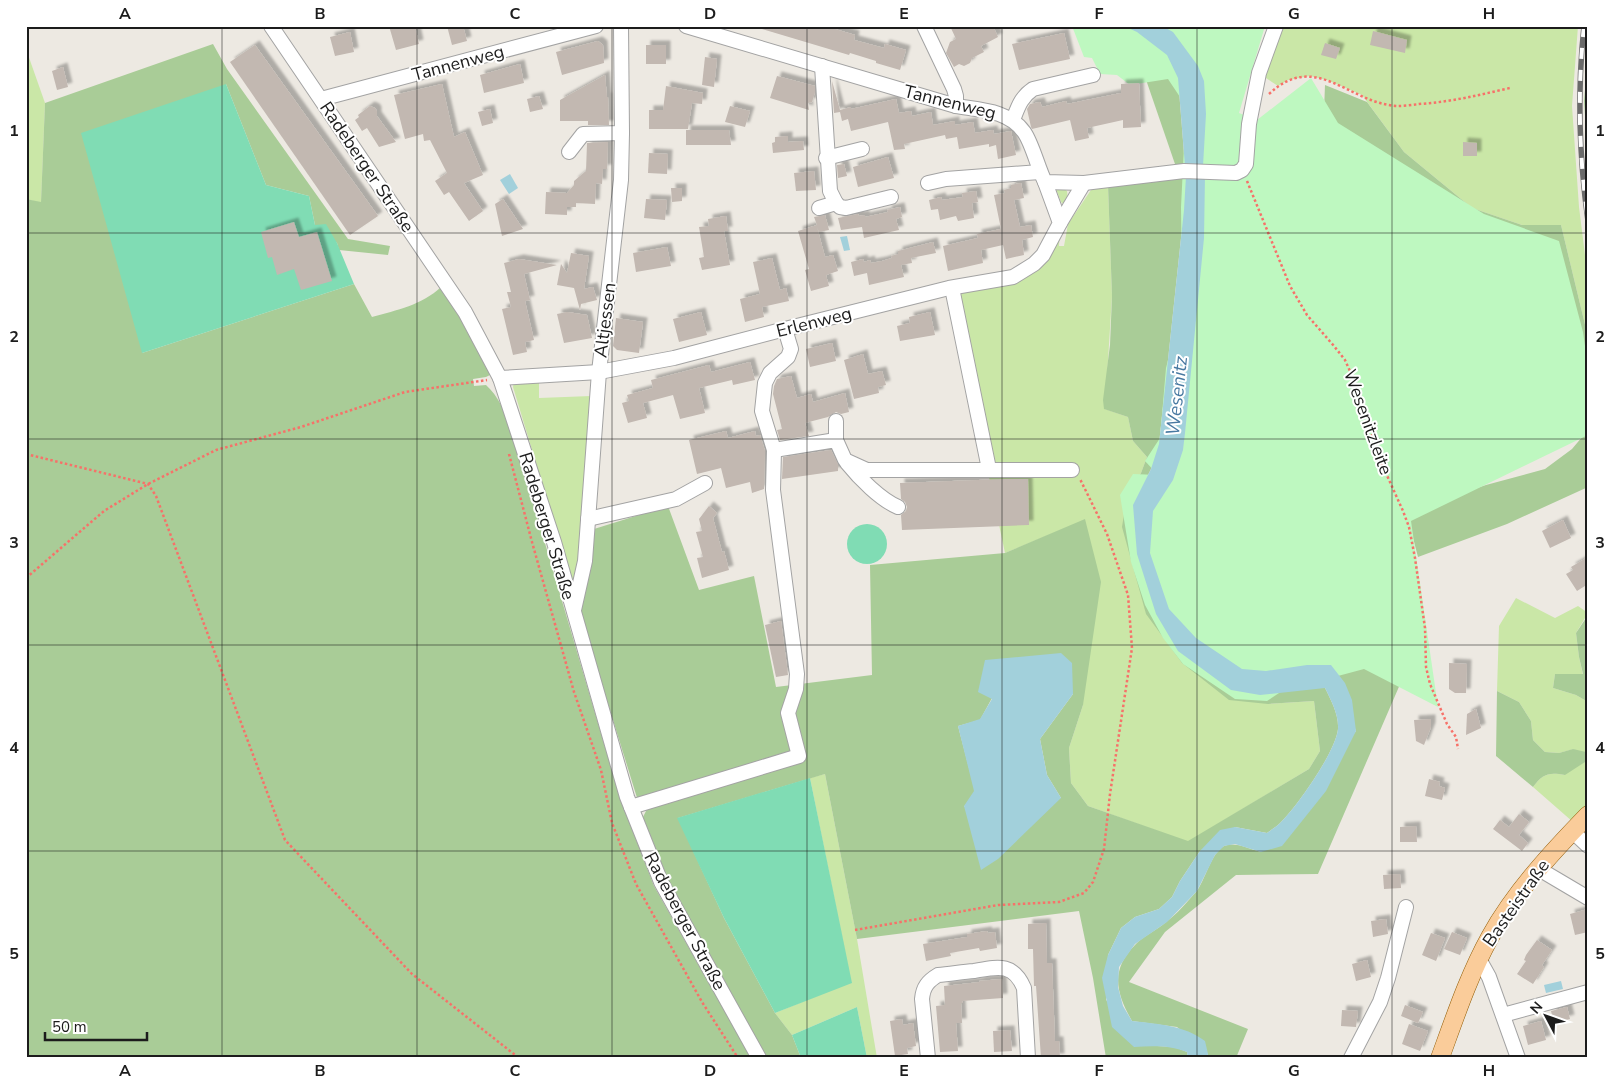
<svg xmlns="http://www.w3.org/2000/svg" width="1614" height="1084" viewBox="0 0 1614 1084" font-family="'Nunito Sans',sans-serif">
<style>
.grass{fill:#cae7a7}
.forest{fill:#a9cc97;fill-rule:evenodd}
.park{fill:#bef8c0}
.pitch{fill:#80dcb4}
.water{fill:#a2d0db}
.building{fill:#c2b8b1;filter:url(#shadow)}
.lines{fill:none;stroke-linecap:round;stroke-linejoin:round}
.minor-casing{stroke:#a3a3a3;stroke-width:16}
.major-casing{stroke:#915b03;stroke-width:19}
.path{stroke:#f77169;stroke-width:2.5;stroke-dasharray:2.5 2.5;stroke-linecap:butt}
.minor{stroke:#fff;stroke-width:14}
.major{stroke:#facc9a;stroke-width:18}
.rail-casing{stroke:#6a6a6a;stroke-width:5.5}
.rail{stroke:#fff;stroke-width:4;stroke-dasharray:11;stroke-linecap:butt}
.grid{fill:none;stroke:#1c1c1c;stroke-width:1;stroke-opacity:0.55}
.labels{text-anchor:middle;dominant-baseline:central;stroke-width:4;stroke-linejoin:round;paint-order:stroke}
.street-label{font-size:18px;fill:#1c1c1c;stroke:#fff}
.water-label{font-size:19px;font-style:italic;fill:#4879a1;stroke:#fff}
.neatline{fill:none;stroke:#1c1c1c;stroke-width:2}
.grid-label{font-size:16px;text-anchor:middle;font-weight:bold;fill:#1c1c1c}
</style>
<defs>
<filter id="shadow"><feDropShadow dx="4.5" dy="-4.5" stdDeviation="1" flood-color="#0004"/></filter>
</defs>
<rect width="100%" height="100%" fill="#ede9e2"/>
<g class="grass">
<polygon points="1281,26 1578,26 1572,106 1579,207 1588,279 1588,337 1561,225 1522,225 1472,208 1404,152 1362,95 1327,80 1310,76 1288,80 1278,86 1263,76"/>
<polygon points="26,49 45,103 41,203 26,199"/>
<polygon points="1108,185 1112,296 1105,409 1128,417 1133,441 1147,457 1141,473 1127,496 1268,704 1314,701 1320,751 1309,769 1188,842 1088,806 1071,783 1069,748 1083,705 1085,520 1005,553 949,288 1024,272 1060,223 1059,246 1064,246 1068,224 1093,187"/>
<polygon points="1056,189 1064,189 1067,191 1068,201 1065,205 1061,202"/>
<polygon points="539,379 539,398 591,396 582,533 577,578 572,582 513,387 514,381"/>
<path d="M 1516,598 L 1555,618 L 1578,606 L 1588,613 L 1576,633 L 1579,657 L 1583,675 L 1555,674 L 1553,688 L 1576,695 L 1588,702 L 1588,805 L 1573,822 L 1533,787 C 1543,774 1548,772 1565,775 L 1574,749 L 1559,753 L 1545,752 L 1533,740 L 1531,721 L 1519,702 L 1497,691 L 1499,626 Z"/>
<polygon points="825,774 857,939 877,1058 867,1058 857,1007 792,1035 775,1013 851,982 810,778"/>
</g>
<g class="forest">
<path d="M 213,44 L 227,69 L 348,239 L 390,246 L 388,255 L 339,250 L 337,243 L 315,225 L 309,196 L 266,185 L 226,84 L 142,353 L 354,284 L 372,317 C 397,310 422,305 441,287 L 458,314 L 489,369 L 490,375 L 486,377 L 473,379 L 474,386 L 486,385 C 500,398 505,413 512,431 L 620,798 L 654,886 L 751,1058 L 26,1058 L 26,199 L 41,202 L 45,103 Z"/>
<polygon points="1588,56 1588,160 1584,101"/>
<polygon points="1143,71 1178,78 1185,166 1176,167"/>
<polygon points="1325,85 1367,102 1404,152 1472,208 1522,225 1561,225 1588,337 1588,387 1439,233 1324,111"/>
<path d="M 1186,176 L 1184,210 L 1159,444 L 1151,469 L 1133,505 L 1325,688 C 1331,700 1339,715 1338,729 C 1336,751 1298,805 1282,821 C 1278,826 1272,829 1267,833 L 1235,827 L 1200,851 L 1180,881 L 1172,897 L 1159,909 L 1135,917 L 1121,928 L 1108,955 L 1106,1000 L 1157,1046 L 1175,1047 L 1187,1052 L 1188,1058 L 1106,1058 L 1093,978 L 1079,911 L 857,939 L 825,774 L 678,818 L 724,918 L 775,1013 L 792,1035 L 801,1058 L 767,1058 L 669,882 L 643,817 L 647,809 L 638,801 L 580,613 L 594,529 L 668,506 L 699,590 L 754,576 L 776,687 L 872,675 L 870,565 L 1005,553 L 1085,519 L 1101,582 L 1083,705 L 1069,748 L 1071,783 L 1088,806 L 1188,841 L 1309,769 L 1320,751 L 1314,701 L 1268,704 L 1229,700 L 1182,663 L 1146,614 L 1122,527 L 1127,496 L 1141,473 L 1147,457 L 1133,441 L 1128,417 L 1104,409 L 1103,400 L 1110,345 L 1112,296 L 1108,185 ZM 1073,694 L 1040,739 L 1047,775 L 1061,798 L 964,807 L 975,791 L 958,726 L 980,720 L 992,698 Z"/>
<polygon points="1588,430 1588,487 1507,524 1418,557 1406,511 1486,485 1545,469 1572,449"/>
<polygon points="1588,615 1588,702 1576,695 1553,688 1555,674 1583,674 1579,657 1576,633"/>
<path d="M 1414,652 L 1318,874 L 1236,875 L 1165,932 L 1129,982 L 1248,1029 L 1236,1058 L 1207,1058 L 1208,1054 L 1177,1027 L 1132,1021 C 1116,993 1110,970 1135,945 C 1143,936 1157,930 1166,922 C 1177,914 1187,902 1196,892 C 1205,881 1211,853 1224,846 C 1234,841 1250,849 1261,852 L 1356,731 L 1331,665 Z"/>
<path d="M 1497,691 L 1519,702 L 1531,721 L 1533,740 L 1545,752 L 1559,753 L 1573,749 L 1586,752 L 1585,762 L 1565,775 C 1548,772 1543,774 1533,787 L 1496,756 Z"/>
</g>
<polygon class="park" points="1072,26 1265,26 1239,113 1257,120 1311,78 1338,123 1484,214 1559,241 1583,332 1588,367 1588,435 1411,521 1438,707 1364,669 1282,691 1267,701 1235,699 1183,664 1163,638 1145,605 1131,562 1120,495 1133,474 1158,475 1145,461 1160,438 1166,368 1174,337 1182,280 1181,207 1185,126 1180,97 1168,79 1130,85 1117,75 1100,74 1092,58 1084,57"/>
<g class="pitch">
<polygon points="226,84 266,185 309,196 315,225 326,224 337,243 354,284 142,353 81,133"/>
<circle cx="867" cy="544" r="20"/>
<polygon points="810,778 852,983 775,1013 724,918 677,818"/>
<polygon points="857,1007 867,1058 801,1058 792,1035"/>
</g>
<g class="water">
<polygon points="1124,26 1162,26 1173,32 1198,66 1204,81 1206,114 1203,166 1185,166 1178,78 1167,55 1137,32"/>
<polygon points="510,174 518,188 509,194 500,180"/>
<path d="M 1186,176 L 1205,176 L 1204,238 L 1185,433 L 1183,450 L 1173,480 L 1153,511 L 1150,553 L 1169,609 L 1196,638 L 1242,669 L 1266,671 L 1307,665 L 1331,665 L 1345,683 L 1352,700 L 1356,731 L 1326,791 L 1282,846 L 1261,852 L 1235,844 L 1224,846 L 1215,855 L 1197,891 L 1167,922 L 1135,944 L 1119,967 L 1118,987 L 1123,1006 L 1132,1021 C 1158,1024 1184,1025 1205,1041 L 1208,1054 L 1207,1058 L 1188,1058 L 1187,1052 C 1169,1045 1153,1046 1134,1047 L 1112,1027 L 1102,978 L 1108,955 L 1121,928 L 1135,917 L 1159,909 L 1172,897 L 1180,881 L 1200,851 L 1220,830 L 1235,827 L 1267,833 C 1272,829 1278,826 1282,821 C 1298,805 1336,751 1338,729 C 1339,715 1331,700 1325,688 L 1260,695 L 1231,690 L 1178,651 L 1156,614 L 1137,554 L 1133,505 L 1151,469 L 1159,444 L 1184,210 Z"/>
<polygon points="847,236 850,250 844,251 840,237"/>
<polygon points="1061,653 1072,663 1073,694 1040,739 1047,775 1061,798 998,859 981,870 964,806 974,791 958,726 980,719 992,699 978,692 985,660"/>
<polygon points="1561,981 1563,989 1546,993 1544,985"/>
</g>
<g class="building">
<polygon points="389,26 415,26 419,44 396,50"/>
<polygon points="447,26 463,26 467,41 452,45"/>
<polygon points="762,26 825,26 855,35 854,40 884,48 885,44 906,50 900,70 876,63 876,61 850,53 849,55 762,29"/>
<polygon points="950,26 993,26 998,37 981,46 984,52 972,58 970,63 964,66 959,64 954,67 946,53 950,42 956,39"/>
<polygon points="1373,31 1407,40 1405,53 1370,45"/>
<polygon points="350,32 354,52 335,56 330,37"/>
<polygon points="1064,33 1070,59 1019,70 1012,44"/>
<polygon points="598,41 603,45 604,63 562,75 556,52"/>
<polygon points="1325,43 1340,48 1336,59 1321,55"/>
<polygon points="255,45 378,216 350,235 230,62"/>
<rect x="646" y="45" width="20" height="19"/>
<polygon points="705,57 717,59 714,87 702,85"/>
<polygon points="520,64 524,83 484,93 480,75"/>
<polygon points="63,67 68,87 57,90 52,71"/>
<polygon points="605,75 607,97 608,97 609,125 588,125 588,121 560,121 560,100"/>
<polygon points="777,76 815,86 815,92 812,102 808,103 809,110 770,98"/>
<polygon points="832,81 840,110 851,107 851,109 896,99 899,113 911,111 912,116 931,112 933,125 955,121 955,125 973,122 975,133 993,130 994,134 1011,131 1016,155 998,159 996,145 989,147 989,144 959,149 957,137 946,139 945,135 904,144 905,149 894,150 888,122 851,131 848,119 842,121 840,112 834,113"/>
<polygon points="1139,83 1141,127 1123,128 1123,120 1087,128 1089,138 1075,141 1070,120 1032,129 1031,127 1027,109 1030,104 1040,102 1042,107 1066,101 1067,104 1121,93 1121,84"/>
<polygon points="442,84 454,137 465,132 483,175 464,183 483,211 469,221 449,192 444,195 435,181 447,173 430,140 424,141 423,134 405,139 394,95"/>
<polygon points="666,86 703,93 702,104 692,103 688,129 649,129 649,110 663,110"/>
<polygon points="539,96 543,109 530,112 527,99"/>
<polygon points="370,106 375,108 377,111 377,116 396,142 379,147 367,128 362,131 355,120 359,117 358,115"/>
<polygon points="730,106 750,111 745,127 725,122"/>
<polygon points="490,109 493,123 482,126 478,112"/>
<polygon points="686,130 729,130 731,145 686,145"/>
<polygon points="788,136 788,142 803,141 804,150 773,153 772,143 775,142 775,137"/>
<polygon points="608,142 607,169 603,169 602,184 596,183 595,204 576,203 576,207 567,207 567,215 545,214 546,192 567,193 574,185 574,181 586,171 587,143"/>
<polygon points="1463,142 1477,143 1477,156 1463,156"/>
<polygon points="649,153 668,154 667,174 648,173"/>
<polygon points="888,157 894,178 858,187 853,167"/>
<polygon points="844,164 847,176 838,178 837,165"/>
<polygon points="814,171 816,190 796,191 794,173"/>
<polygon points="1021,183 1024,198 1014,200 1020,227 1031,225 1033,237 1022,240 1024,255 1006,259 1003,245 981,250 983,263 948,271 943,246 978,238 977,234 1001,229 994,195 1005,193 1004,190 1011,188 1011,185"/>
<polygon points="671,188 682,188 682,201 672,202"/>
<polygon points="976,191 978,202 972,203 974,218 958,221 956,216 940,220 938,209 931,210 929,200 941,197 942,200 963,197 962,193"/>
<polygon points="503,199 523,229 502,236 495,204"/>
<polygon points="646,199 667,200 665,220 644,218"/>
<polygon points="900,207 902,217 896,219 899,230 864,238 862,227 841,230 838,218 858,214 859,216 865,215 865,217 888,212 887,210"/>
<polygon points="825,215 829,230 819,232 817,227 825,257 833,255 838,271 826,275 829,286 811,291 805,270 809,269 798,231 817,225 814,217"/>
<polygon points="726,216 728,231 724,231 730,265 702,270 699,258 704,257 699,227 709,226 708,219"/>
<polygon points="294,222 299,237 317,232 332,281 301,290 294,269 277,275 272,257 268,258 261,232"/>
<polygon points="933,242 936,253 911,258 912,263 901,265 904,277 869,285 867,273 854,276 851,262 863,259 864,262 870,260 871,263 882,261 892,258 891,256 898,254 898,251"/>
<polygon points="667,247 671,266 636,272 633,253"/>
<polygon points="571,253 589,256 584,289 593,287 597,300 581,304 580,310 574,288 557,285 561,264 567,273"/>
<polygon points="772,258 780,290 786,288 789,301 762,307 764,317 745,322 740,299 760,294 753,262"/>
<polygon points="519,259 557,265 524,274 530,300 525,301 534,340 525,342 527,352 513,355 502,309 511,307 507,292 511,292 504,263"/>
<polygon points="567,312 587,315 592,338 564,343 557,314"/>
<polygon points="701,312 707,335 679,342 673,319"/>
<polygon points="930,312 935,335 900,341 897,326 910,323 909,317"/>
<polygon points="616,318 643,322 639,353 617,350 613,346"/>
<polygon points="832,343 836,361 810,367 806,349"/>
<polygon points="863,354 868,374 882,371 886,385 878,387 879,393 854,399 844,360"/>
<polygon points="750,362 755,380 733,385 732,380 699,388 705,413 680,419 673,395 643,403 647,418 628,423 622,403 629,401 627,395 653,388 651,380 709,365 711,372"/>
<polygon points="791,376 797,398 811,394 813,402 845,393 849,412 841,414 836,412 828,417 805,423 809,436 780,440 777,430 782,429 773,394 774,386 777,379"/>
<polygon points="726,431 728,438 755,431 756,436 760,435 765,451 764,489 752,493 750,482 726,488 721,468 697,474 689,440"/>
<polygon points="831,450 838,464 838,471 782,479 783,457"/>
<polygon points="1005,479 1028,479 1029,525 902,530 901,515 906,511 907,507 905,502 901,499 900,483"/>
<polygon points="709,506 717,513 713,518 722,552 724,551 729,570 702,578 697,558 703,557 696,532 702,531 699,519"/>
<polygon points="1563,520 1571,538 1550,548 1542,531"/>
<polygon points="1588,557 1588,584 1577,591 1566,574 1573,570 1571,567"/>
<polygon points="781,621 788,675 776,677 765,625"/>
<polygon points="1449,663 1467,664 1466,693 1455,693 1449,689"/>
<polygon points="1476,709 1481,728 1466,735 1467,714"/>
<polygon points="1431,719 1431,727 1424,745 1416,741 1414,720"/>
<polygon points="1429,779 1440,782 1439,786 1445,788 1442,800 1425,796"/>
<polygon points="1519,814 1529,822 1519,835 1528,843 1522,851 1493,829 1500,820 1509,827"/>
<polygon points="1416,826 1417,842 1400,842 1400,827"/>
<polygon points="1400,874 1401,888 1384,889 1383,875"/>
<polygon points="1588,909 1588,932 1575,935 1570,914"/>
<polygon points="1386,919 1388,934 1373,937 1371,921"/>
<polygon points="1046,923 1047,963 1052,963 1055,1041 1059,1041 1060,1058 1041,1058 1036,986 1034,986 1033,949 1028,949 1028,924"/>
<polygon points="987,931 988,933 995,932 997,948 980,951 979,948 950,953 951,956 926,961 923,944 967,937 967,934"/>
<polygon points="1452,932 1467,938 1460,955 1444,949"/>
<polygon points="1431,933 1445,938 1436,961 1422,955"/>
<polygon points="1537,940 1552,950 1542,965 1544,967 1533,984 1517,974 1526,961 1524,960 1526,955"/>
<polygon points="1367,960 1371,977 1356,981 1352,964"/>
<polygon points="1002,979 1003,998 962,1001 963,1003 961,1003 962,1023 956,1023 958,1051 940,1052 936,1006 945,1005 944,986 980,982 979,981"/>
<polygon points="1405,1005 1423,1012 1418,1023 1401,1016"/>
<polygon points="1567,1007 1570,1019 1554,1023 1551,1011"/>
<polygon points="1342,1010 1358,1011 1356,1027 1341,1026"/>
<polygon points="902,1019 903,1025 913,1023 916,1046 907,1048 908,1054 895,1056 890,1021"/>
<polygon points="1541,1021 1546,1040 1528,1045 1523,1026"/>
<polygon points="1409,1024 1428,1031 1420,1051 1402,1044"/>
<polygon points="1010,1030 1012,1051 994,1052 993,1031"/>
</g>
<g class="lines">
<defs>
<g id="minor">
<polyline points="271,26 465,312 500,378 554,542 627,797 661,882 759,1058"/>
<path d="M 686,26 L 956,106 C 980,110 1008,110 1024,132 C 1032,143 1038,168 1045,182 L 1084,183 L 1184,171 L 1236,173 L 1242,170 L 1246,164 L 1249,124 L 1259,73 L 1276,26"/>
<polyline points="924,26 954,89 956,96 956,106"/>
<polyline points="822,66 830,191 836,203 840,207 846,208 891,197"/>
<polyline points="321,99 596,26"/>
<path d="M 1013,120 C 1018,107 1021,97 1033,89 L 1093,75"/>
<polyline points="569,152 583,134 622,133"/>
<polyline points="826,158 862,149"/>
<polyline points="928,183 946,179 1040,172"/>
<polyline points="819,208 836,203"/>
<polyline points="1060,223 1084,183"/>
<polyline points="952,288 989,469"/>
<polyline points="500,378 599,372 674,358 785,329 949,288 1013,277 1034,264 1043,255 1060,223 1045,182"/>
<polyline points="836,440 836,421"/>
<polyline points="774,450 836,440 845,460 867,470 1072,470"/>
<path d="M 847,463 C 859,478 881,500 898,507"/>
<polyline points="588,519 676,499 705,483"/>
<polyline points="574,610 585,561 599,372 621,180 622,133 621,26"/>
<polyline points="631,807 799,756 788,713 796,689 797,674 773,490 774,450 762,411 765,383 770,373 788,357 791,349 785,329"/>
<polyline points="1572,831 1588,846"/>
<polyline points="1539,869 1588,898"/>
<polyline points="1479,959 1489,977 1518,1058"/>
<polyline points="1503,1015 1588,992"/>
<path d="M 928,1058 L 922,999 C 923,987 928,981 938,975 C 950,974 962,972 974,971 C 997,967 1013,962 1024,988 L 1028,1058"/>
<polyline points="1351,1058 1380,1002 1388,978 1406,907"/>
</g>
<path id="major" d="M 1440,1058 C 1455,1017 1469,975 1490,937 C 1515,892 1552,852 1588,815"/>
</defs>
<use href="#minor" class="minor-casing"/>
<use href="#major" class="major-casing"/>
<g class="path">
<path d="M 1269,94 C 1316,50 1348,103 1397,106 C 1404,106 1412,105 1419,104 C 1451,102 1479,95 1510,88"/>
<polyline points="1247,181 1290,286 1307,315 1334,346 1345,360 1354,380 1381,462 1403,511 1409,527 1415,558 1425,628 1426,667 1430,684 1447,724 1456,737 1458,749"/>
<polyline points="26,454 148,484 156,496 285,840 412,974 519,1058"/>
<polyline points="509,454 532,542 574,692 601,770 612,823 636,884 702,1002 738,1058"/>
<polyline points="26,578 104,511 148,484 216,450 301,427 405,392 487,380"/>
<polyline points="855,930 998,905 1059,902 1084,893 1093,882 1104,849 1110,794 1132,648 1128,595 1107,534 1080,479"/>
</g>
<use href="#minor" class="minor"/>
<use href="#major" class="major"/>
<defs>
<path id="rail" d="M 1584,26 C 1577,92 1579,156 1588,221"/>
</defs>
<use href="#rail" class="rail-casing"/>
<use href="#rail" class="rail"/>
</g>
<path class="grid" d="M 222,26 L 222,1058M 417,26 L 417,1058M 612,26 L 612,1058M 807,26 L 807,1058M 1002,26 L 1002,1058M 1197,26 L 1197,1058M 1392,26 L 1392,1058M 26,233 L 1588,233M 26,439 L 1588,439M 26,645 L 1588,645M 26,851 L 1588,851"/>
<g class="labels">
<g class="street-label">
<text transform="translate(458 63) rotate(-15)">Tannenweg</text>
<text transform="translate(950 102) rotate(14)">Tannenweg</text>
<text transform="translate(367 167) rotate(56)">Radeberger Straße</text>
<text transform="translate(605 320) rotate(-83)">Altjessen</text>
<text transform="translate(814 322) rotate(-14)">Erlenweg</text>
<text transform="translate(1368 422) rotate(70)">Wesenitzleite</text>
<text transform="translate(547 526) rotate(73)">Radeberger Straße</text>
<text transform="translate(1516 903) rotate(-55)">Basteistraße</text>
<text transform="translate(685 921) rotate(62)">Radeberger Straße</text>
</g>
<g class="water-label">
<text transform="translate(1177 396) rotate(-84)">Wesenitz</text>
</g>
</g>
<rect width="1614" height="1084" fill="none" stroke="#ffffff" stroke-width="55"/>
<g transform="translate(1546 1016) rotate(311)" stroke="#ffffff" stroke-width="4" paint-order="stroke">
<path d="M0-4L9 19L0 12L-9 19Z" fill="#1c1c1c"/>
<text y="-8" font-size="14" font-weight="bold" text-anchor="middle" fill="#1c1c1c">N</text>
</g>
<path d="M45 1032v8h102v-8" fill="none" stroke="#1c1c1c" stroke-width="2.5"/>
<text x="52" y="1032" font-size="15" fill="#1c1c1c" stroke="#ffffff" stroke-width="4" paint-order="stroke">50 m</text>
<rect x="28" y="28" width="1558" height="1028" class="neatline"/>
<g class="grid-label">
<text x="125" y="19">A</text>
<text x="320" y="19">B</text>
<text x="515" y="19">C</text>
<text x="710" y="19">D</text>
<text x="904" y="19">E</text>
<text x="1099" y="19">F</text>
<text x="1294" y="19">G</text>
<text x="1489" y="19">H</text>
<text x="14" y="136">1</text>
<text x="1600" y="136">1</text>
<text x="14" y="342">2</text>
<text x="1600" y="342">2</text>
<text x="14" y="548">3</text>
<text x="1600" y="548">3</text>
<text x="14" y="753">4</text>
<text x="1600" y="753">4</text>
<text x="14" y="959">5</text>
<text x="1600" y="959">5</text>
<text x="125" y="1076">A</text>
<text x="320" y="1076">B</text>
<text x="515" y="1076">C</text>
<text x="710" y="1076">D</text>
<text x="904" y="1076">E</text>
<text x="1099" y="1076">F</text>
<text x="1294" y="1076">G</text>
<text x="1489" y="1076">H</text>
</g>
</svg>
